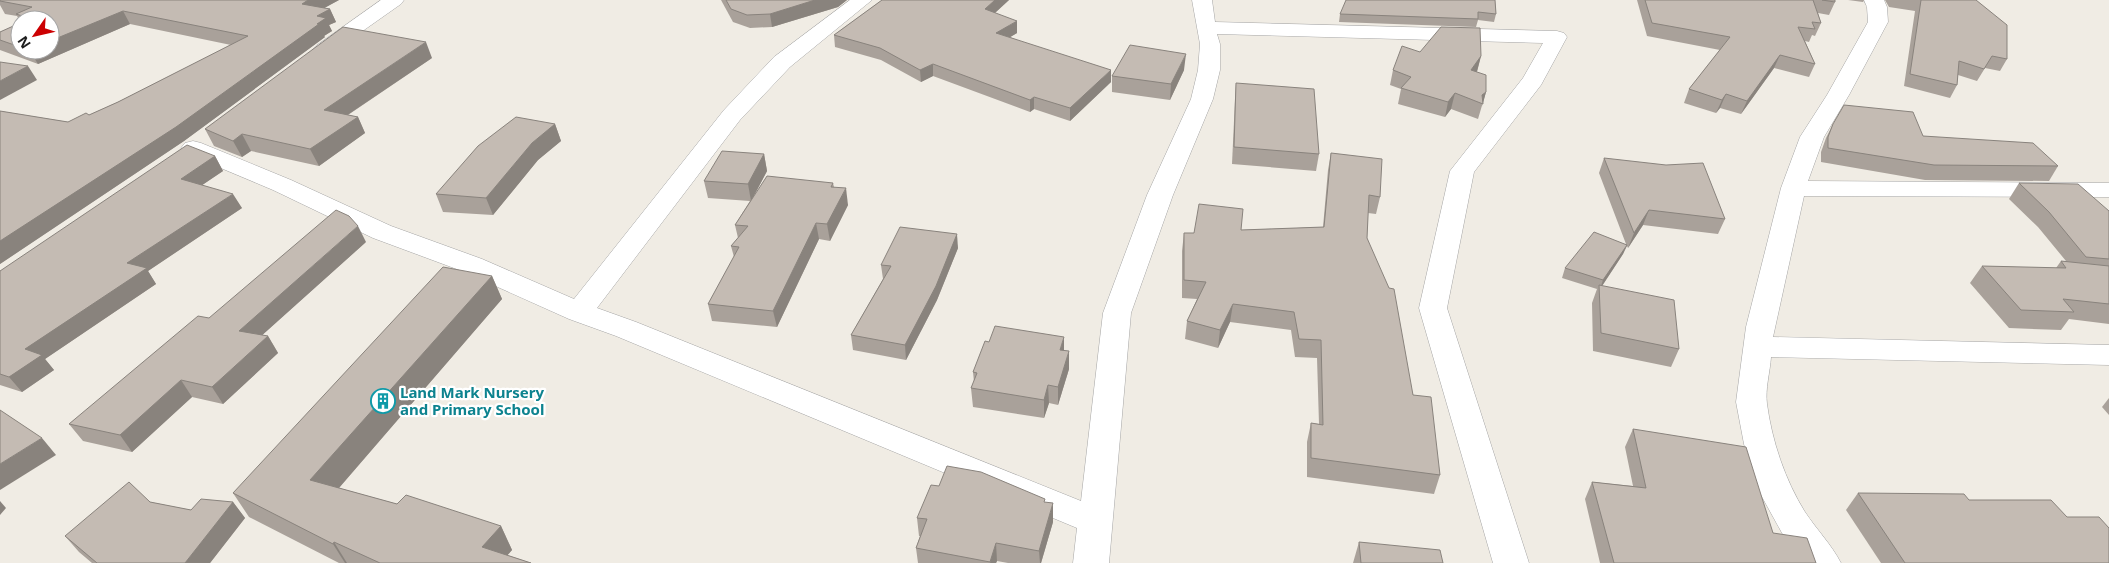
<svg xmlns="http://www.w3.org/2000/svg" width="2109" height="563" viewBox="0 0 2109 563" font-family="'Noto Sans',sans-serif">
<style>
.lines{fill:none;stroke-linecap:round;stroke-linejoin:round}
.minor-casing{stroke:#a5a5a5;stroke-width:1}
.minor{fill:#fff;fill-rule:evenodd}
.wall{fill:#a9a19a}
.shaded-wall{fill:#89837d}
.building{fill:#c4bbb3;stroke:#89837d}
.labels{text-anchor:middle;dominant-baseline:central;stroke-width:4.5;stroke-linejoin:round;paint-order:stroke}
.culture-label{font-size:15px;font-weight:bold;fill:#0d838f;stroke:#fff;text-anchor:start}
</style>
<rect width="100%" height="100%" fill="#f0ece4"/>
<g class="lines">
<defs>
<g id="minor">
<polygon points="381,0 404,0 401,4 330,54 323,56 316,54 312,50 316,46"/>
<polygon points="850,0 872,0 790,67 740,120 597,308 636,322 1081,501 1103,313 1147,195 1191,99 1198,70 1200,44 1192,0 1212,0 1215,22 1557,31 1564,33 1567,37 1541,85 1474,172 1447,308 1529,563 1493,563 1419,308 1450,171 1523,78 1543,43 1217,34 1220,44 1220,70 1213,99 1173,195 1131,313 1109,563 1073,563 1077,528 616,336 569,319 462,271 373,238 273,190 185,153 181,148 185,143 193,141 201,143 291,180 391,226 482,259 574,299 724,110 774,57"/>
<path d="M 1864,0 L 1884,0 L 1887,7 L 1888,22 L 1849,95 L 1824,137 L 1808,181 L 2109,183 L 2109,197 L 1804,196 L 1773,337 L 2109,345 L 2109,365 L 1771,357 C 1770,372 1765,389 1767,404 C 1772,441 1785,480 1805,512 C 1817,530 1831,544 1841,563 L 1803,563 L 1782,533 L 1756,486 L 1744,444 L 1736,402 L 1746,327 L 1781,188 L 1800,137 L 1827,95 L 1868,22 L 1867,7 Z"/>
</g>
</defs>
<use href="#minor" class="minor-casing"/>
<use href="#minor" class="minor"/>
</g>
<g class="wall">
<polygon points="0,0 339,0 324,8 330,9 336,22 329,25 332,31 324,36 325,37 184,141 0,264 0,111 68,122 89,115 118,102 231,45 130,24 38,64 0,50 0,32 20,23 20,50 50,50 50,20 20,20 20,21 17,16 5,14 0,5"/>
<polygon points="721,0 847,0 838,7 772,27 750,28 733,22"/>
<polygon points="882,0 1009,0 995,13 1017,33 1010,37 1111,82 1070,121 1034,109 1030,112 933,76 921,82 881,60 835,47 834,35"/>
<polygon points="1495,0 1496,14 1494,22 1478,20 1476,27 1339,22 1340,14"/>
<polygon points="1637,0 1835,0 1835,2 1829,15 1818,13 1821,23 1815,36 1812,35 1809,42 1805,41 1815,64 1809,77 1774,68 1741,114 1720,108 1716,113 1684,103 1689,89 1720,50 1647,36"/>
<polygon points="1848,0 1864,0 1863,2"/>
<polygon points="1885,0 1976,0 2007,59 2000,71 1985,68 1977,81 1958,75 1957,85 1950,98 1904,86 1915,11 1889,7"/>
<polygon points="1420,52 1481,56 1477,72 1486,92 1478,119 1451,109 1445,117 1398,104 1401,89 1390,85 1393,70"/>
<polygon points="432,58 348,115 358,117 365,133 319,166 251,151 242,157 214,146 205,129"/>
<polygon points="1184,70 1170,100 1112,92 1112,76"/>
<polygon points="1236,83 1319,154 1316,171 1232,164 1235,99"/>
<polygon points="555,124 561,141 538,160 493,215 443,212 436,194"/>
<polygon points="1833,124 1923,136 2058,166 2049,181 1925,180 1821,162 1821,152 1826,138"/>
<polygon points="1331,153 1380,197 1376,214 1368,213 1367,238 1413,395 1440,475 1434,494 1307,477 1307,442 1311,423 1319,424 1317,358 1295,357 1291,330 1230,322 1218,348 1185,339 1187,321 1197,299 1182,298 1182,251 1184,233 1194,233 1241,230 1323,227 1328,170"/>
<polygon points="764,154 767,171 754,196 833,183 834,187 848,205 830,241 819,239 777,327 712,321 708,304 734,257 731,246 738,238 735,225 750,201 708,198 704,181"/>
<polygon points="215,156 223,171 202,185 242,208 148,271 156,284 45,359 54,370 22,392 0,385 0,271"/>
<polygon points="1604,158 1725,219 1718,234 1643,225 1628,248 1627,246 1623,254 1602,286 1679,349 1671,367 1593,351 1592,303 1597,289 1562,278 1565,268 1626,244 1599,173"/>
<polygon points="2019,183 2109,211 2109,324 2069,319 2061,330 2009,328 1970,283 1982,266 2056,268 2061,261 2066,261 2038,227 2009,199"/>
<polygon points="366,242 262,335 268,336 278,353 223,404 192,397 132,452 83,441 69,424 209,318"/>
<polygon points="958,248 937,300 906,360 853,350 851,335 883,279 881,265"/>
<polygon points="492,276 502,299 339,488 397,504 501,526 512,550 507,555 531,563 339,563 249,517 233,493"/>
<polygon points="989,342 1064,350 1069,369 1058,405 1049,403 1044,418 973,407 971,388 974,382 973,372"/>
<polygon points="2109,398 2109,415 2102,407"/>
<polygon points="1633,429 1773,533 1816,563 1600,563 1585,499 1592,482 1633,486 1625,447"/>
<polygon points="1858,493 1969,500 2067,517 2109,563 1881,563 1846,510"/>
<polygon points="150,502 191,510 233,502 245,518 210,563 92,563 79,552 65,536"/>
<polygon points="1045,502 1053,522 1041,563 1008,563 997,561 996,563 918,563 916,548 920,536 919,536 917,518"/>
<polygon points="1359,542 1443,563 1353,563"/>
</g>
<g class="shaded-wall">
<polygon points="308,0 339,0 308,17 302,4"/>
<polygon points="815,0 847,0 838,7 772,27 770,14"/>
<polygon points="995,0 1009,0 986,21 985,9"/>
<polygon points="330,9 336,22 329,25 332,31 324,36 325,37 184,141 0,264 0,241 317,16"/>
<polygon points="123,11 130,24 38,64 29,50 50,50 50,41"/>
<polygon points="1017,21 1017,33 997,45 996,33"/>
<polygon points="426,42 432,58 331,126 324,110"/>
<polygon points="1186,54 1184,70 1170,100 1171,84"/>
<polygon points="1780,55 1774,68 1741,114 1747,101"/>
<polygon points="1481,56 1477,71 1467,85 1471,70"/>
<polygon points="933,64 933,76 921,82 920,70"/>
<polygon points="28,66 37,80 0,100 0,81"/>
<polygon points="1111,70 1111,82 1070,121 1070,108"/>
<polygon points="1486,92 1482,107 1483,104 1482,95"/>
<polygon points="1455,93 1451,109 1445,117 1448,102"/>
<polygon points="1726,94 1720,108 1716,113 1722,100"/>
<polygon points="1034,97 1034,109 1030,112 1030,100"/>
<polygon points="358,117 365,133 319,166 310,149"/>
<polygon points="555,124 561,141 538,160 493,215 486,198 532,143"/>
<polygon points="242,134 251,151 242,157 233,141"/>
<polygon points="764,154 767,171 751,201 748,184"/>
<polygon points="215,156 223,171 189,194 181,179"/>
<polygon points="846,188 848,205 830,241 827,224"/>
<polygon points="233,194 242,208 148,271 156,284 45,359 54,370 22,392 9,377 25,349 127,263"/>
<polygon points="1649,210 1643,225 1628,248 1634,233"/>
<polygon points="816,223 819,239 777,327 773,311"/>
<polygon points="358,226 366,242 249,347 239,331"/>
<polygon points="957,234 958,248 937,300 906,360 905,345"/>
<polygon points="1627,245 1623,254 1600,289 1603,280"/>
<polygon points="492,276 502,299 325,504 310,480"/>
<polygon points="1233,304 1230,322 1218,348 1220,330"/>
<polygon points="268,336 278,353 223,404 212,387"/>
<polygon points="1064,337 1064,355 1060,350"/>
<polygon points="1069,351 1069,369 1058,405 1058,387"/>
<polygon points="181,380 192,397 132,452 120,435"/>
<polygon points="1048,385 1049,403 1044,418 1044,400"/>
<polygon points="42,438 56,455 0,490 0,464"/>
<polygon points="0,501 6,508 0,515"/>
<polygon points="233,502 245,518 210,563 185,563"/>
<polygon points="1053,503 1053,522 1041,563 1040,563 1039,551"/>
<polygon points="501,526 512,550 501,563 482,547"/>
<polygon points="334,542 347,563 345,563 333,544"/>
<polygon points="996,543 997,561 996,563 990,563"/>
</g>
<g class="building">
<polygon points="0,0 308,0 302,4 330,9 317,16 326,18 317,24 319,24 176,127 0,241 0,111 68,122 86,113 89,115 118,102 248,36 123,11 50,41 50,20 29,20 32,19 16,14 32,7 0,1"/>
<polygon points="726,0 815,0 770,14 747,15 731,9"/>
<polygon points="882,0 995,0 985,9 1017,21 996,33 1111,70 1070,108 1034,97 1030,100 933,64 920,70 880,48 834,35"/>
<polygon points="1346,0 1495,0 1496,14 1478,12 1478,19 1340,14"/>
<polygon points="1645,0 1813,0 1821,23 1812,22 1815,29 1798,27 1815,64 1780,55 1747,101 1726,94 1722,100 1689,89 1730,37 1652,23"/>
<polygon points="1822,0 1835,0 1835,2"/>
<polygon points="1921,0 1976,0 2007,25 2007,59 1992,56 1984,69 1959,61 1957,85 1910,74"/>
<polygon points="20,23 20,47 0,40 0,32"/>
<polygon points="343,27 426,42 324,110 358,117 310,149 242,134 233,141 205,129"/>
<polygon points="1441,27 1480,28 1481,56 1471,70 1486,75 1486,92 1482,95 1483,104 1455,93 1448,102 1401,88 1411,77 1393,70 1402,46 1420,52"/>
<polygon points="1130,45 1186,54 1171,84 1112,76"/>
<polygon points="0,62 28,66 0,81"/>
<polygon points="1236,83 1314,89 1319,154 1234,147"/>
<polygon points="1844,105 1913,112 1923,136 2033,143 2058,166 1934,165 1828,148 1828,137 1833,124"/>
<polygon points="516,117 555,124 532,143 486,198 436,194 478,146"/>
<polygon points="187,145 215,156 181,179 233,194 127,263 147,268 25,349 42,355 9,377 0,374 0,271"/>
<polygon points="722,151 764,154 748,184 704,181"/>
<polygon points="1331,153 1382,159 1380,197 1369,195 1367,238 1389,288 1394,289 1413,395 1431,397 1440,475 1311,458 1311,423 1323,425 1321,340 1299,339 1294,312 1233,304 1220,330 1187,321 1206,282 1184,280 1184,233 1194,233 1199,204 1243,209 1241,230 1324,227"/>
<polygon points="1604,158 1666,165 1703,163 1725,219 1649,210 1634,233"/>
<polygon points="767,176 833,183 831,187 846,188 827,224 816,223 773,311 708,304 739,247 731,246 748,226 735,225"/>
<polygon points="2019,183 2078,184 2109,211 2109,259 2086,257 2049,212"/>
<polygon points="336,210 349,216 358,226 239,331 268,336 212,387 181,380 120,435 69,424 198,316 209,318"/>
<polygon points="900,227 957,234 936,286 905,345 851,335 891,266 881,265"/>
<polygon points="1594,232 1627,245 1603,280 1565,268"/>
<polygon points="2061,261 2109,266 2109,304 2063,299 2074,312 2021,310 1982,266 2066,268"/>
<polygon points="443,267 492,276 310,480 397,504 406,495 501,526 482,547 531,563 380,563 334,542 333,544 233,493"/>
<polygon points="1599,285 1674,300 1679,349 1601,333"/>
<polygon points="995,326 1064,337 1060,350 1069,351 1058,387 1048,385 1044,400 971,388 977,373 973,372 985,341 989,342"/>
<polygon points="0,410 42,438 0,464"/>
<polygon points="1633,429 1746,447 1773,533 1807,538 1816,563 1614,563 1592,482 1646,488"/>
<polygon points="947,466 981,472 1045,499 1044,502 1053,503 1039,551 996,543 990,562 916,548 927,519 917,518 931,485 939,486"/>
<polygon points="129,482 150,502 191,510 201,499 233,502 185,563 97,563 65,536"/>
<polygon points="1858,493 1964,494 1969,500 2051,500 2067,517 2099,517 2109,528 2109,563 1905,563"/>
<polygon points="1359,542 1440,550 1443,563 1361,563"/>
</g>
<defs>
<symbol id="building-ring" viewBox="-11 -11 22 22"><circle r="9.5" fill="#fff" stroke="#0f9aa8" stroke-width="1.5"/><path d="M-4-6H4V6H1V3H-1V6H-4ZM-2.5-4.3h1.7v1.8h-1.7ZM.8-4.3h1.7v1.8H.8ZM-2.5-1h1.7V.8h-1.7ZM.8-1h1.7V.8H.8Z" fill="#0f9aa8"/></symbol>
</defs>
<g fill-rule="evenodd">
<use href="#building-ring" x="369" y="387" width="28" height="28"/>
</g>
<g class="labels">
<g class="culture-label">
<text x="400" y="392">Land Mark Nursery<tspan x="400" dy="17">and Primary School</tspan></text>
</g>
</g>
<g transform="translate(35 35) rotate(236)"><circle r="24" fill="#ffffff" stroke="#a5a5a5"/>
<path d="M0-4L9 19L0 12L-9 19Z" fill="#cc0002"/>
<text y="-8" font-size="14" font-weight="bold" text-anchor="middle" fill="#1e1e1e">N</text>
</g>
</svg>
